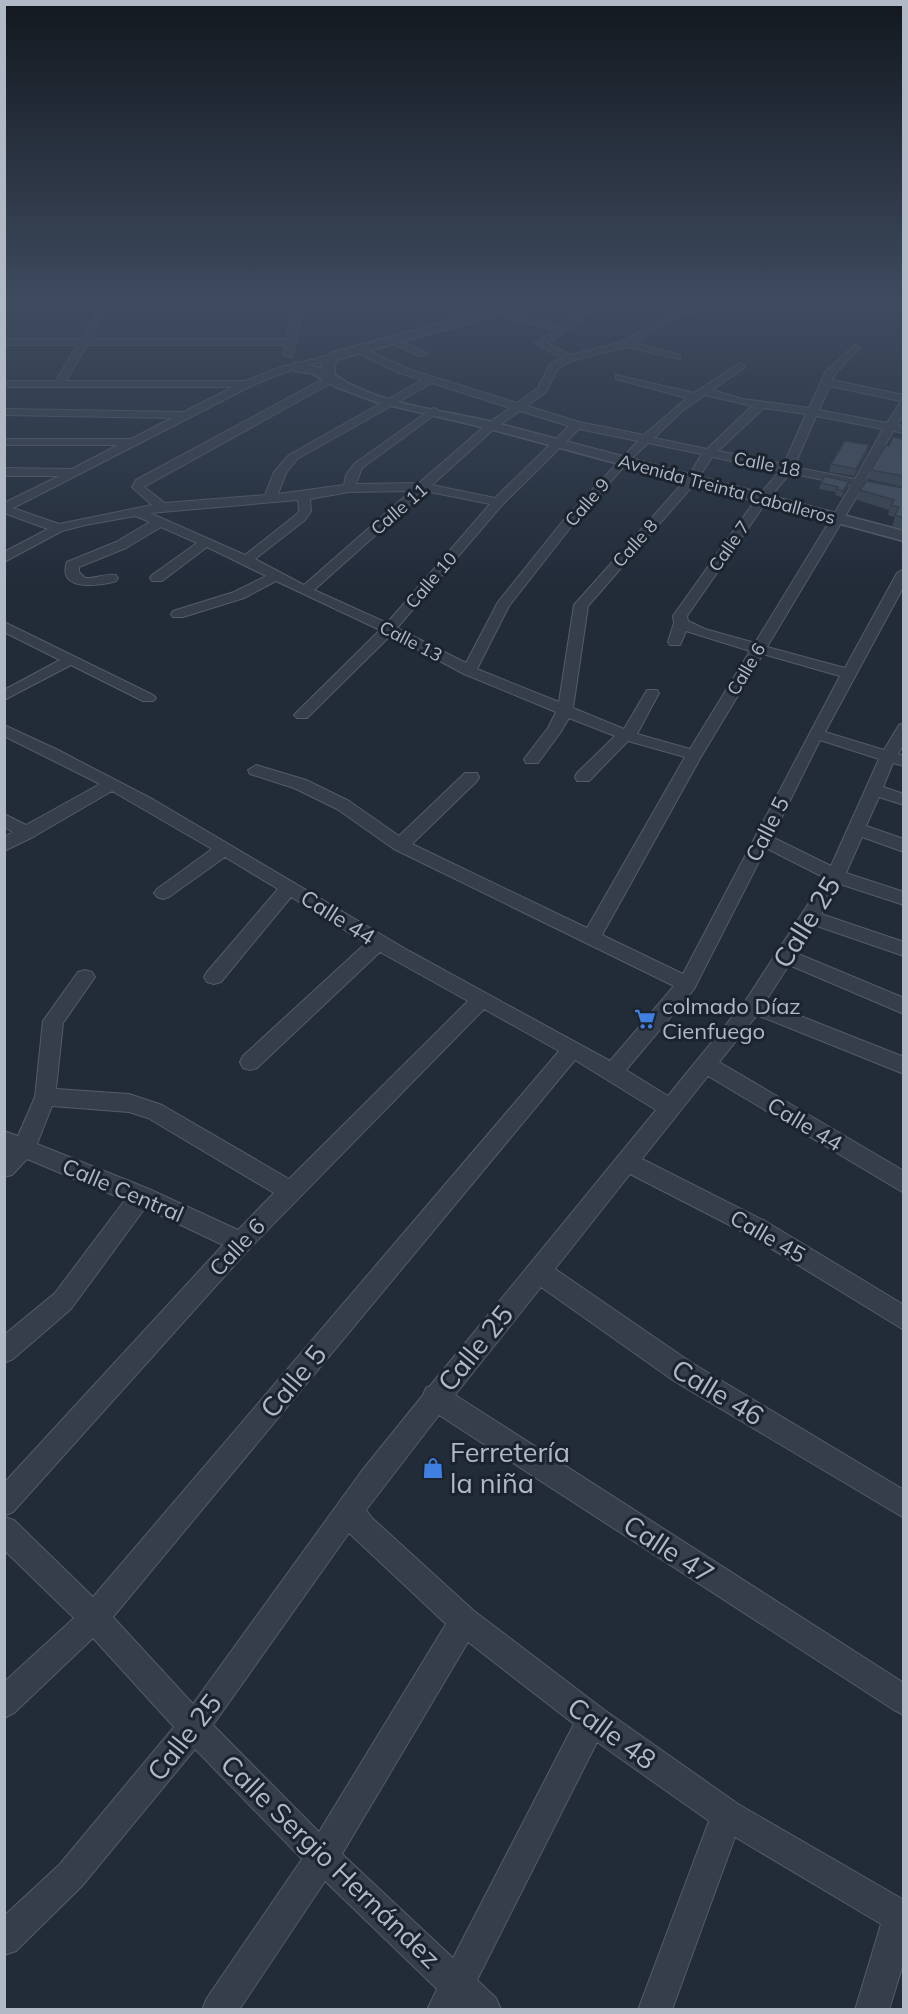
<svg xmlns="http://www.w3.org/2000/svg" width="908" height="2014" viewBox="0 0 908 2014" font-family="Mulish,sans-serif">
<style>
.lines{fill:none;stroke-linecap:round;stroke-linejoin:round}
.minor-casing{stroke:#545c67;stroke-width:2}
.tertiary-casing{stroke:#545c67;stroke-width:3}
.minor{fill:#363e4a;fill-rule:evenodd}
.tertiary{fill:#363e4a;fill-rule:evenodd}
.wall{fill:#3a4451}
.shaded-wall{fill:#2f3742}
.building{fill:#434f5e;stroke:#2f3742;stroke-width:1.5}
.labels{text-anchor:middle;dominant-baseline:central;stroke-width:6;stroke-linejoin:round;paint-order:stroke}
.far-street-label{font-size:18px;fill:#b1b9c6;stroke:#1b232e}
.street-label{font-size:22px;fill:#b1b9c6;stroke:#1b232e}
.poi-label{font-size:22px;fill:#b1b9c6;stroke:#1b232e;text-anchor:start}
.near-street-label{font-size:27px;fill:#b1b9c6;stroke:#1b232e}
.near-poi-label{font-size:27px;fill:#b1b9c6;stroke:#1b232e;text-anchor:start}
</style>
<rect width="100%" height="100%" fill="#222c39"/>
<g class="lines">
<defs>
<g id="minor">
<path d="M 102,302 L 112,302 L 110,305 L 295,305 L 295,302 L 305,302 L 292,357 L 283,355 L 285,345 L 87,345 L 66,381 L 245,381 L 281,367 L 331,355 L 336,358 L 288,371 L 251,386 L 13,508 L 59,524 L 152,505 L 132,487 L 136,480 L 327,377 L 335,377 L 335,381 L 144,487 L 165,503 L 265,495 L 274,472 L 289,455 L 422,380 L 400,373 L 353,351 L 353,347 L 361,347 L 408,369 L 517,403 L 538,388 L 550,364 L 562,358 L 535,343 L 555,331 L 494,313 L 492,311 L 497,308 L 561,326 C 572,315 585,302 601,302 L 600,305 C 582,317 567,332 547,343 L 571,355 L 622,342 L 659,319 L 702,302 L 716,302 L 665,323 L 634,343 L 680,355 L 680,359 L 626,347 L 574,360 L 558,368 L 546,392 L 527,406 L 579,422 L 644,435 L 687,398 L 616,379 L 616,375 L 694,393 L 740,363 L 745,366 L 744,368 L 712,390 L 743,399 L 809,408 L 826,371 L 855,345 L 860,348 L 835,374 L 832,380 L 904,395 L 904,413 L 897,425 L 904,427 L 904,433 L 893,431 L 865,481 L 904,489 L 904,497 L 862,488 L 767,647 L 845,668 L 897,573 L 904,569 L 904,586 L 825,732 L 884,750 L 899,725 L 904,723 L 904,743 L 898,754 L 904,756 L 904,766 L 893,763 L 883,787 L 904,794 L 904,805 L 879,797 L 866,826 L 904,839 L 904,852 L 862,837 L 846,873 L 904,892 L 904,905 L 840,884 L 821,914 L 904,942 L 904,956 L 814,925 L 796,953 L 904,998 L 904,1014 L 789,965 L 765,1002 L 904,1057 L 904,1074 L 757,1015 L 719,1062 L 904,1171 L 904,1193 L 708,1076 L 642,1159 L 765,1221 L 904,1305 L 904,1330 L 749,1235 L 630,1174 L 555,1269 L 692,1363 L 904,1490 L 904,1518 L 674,1381 L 541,1287 L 455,1395 L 904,1683 L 904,1715 L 894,1710 L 439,1415 L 366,1510 L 372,1518 L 474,1611 L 603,1709 L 738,1804 L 904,1900 L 904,1961 L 889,2010 L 855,2010 L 881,1924 L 735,1837 L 672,2010 L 638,2010 L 709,1821 L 597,1742 L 477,1980 L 496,1998 L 501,2010 L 427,2010 L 437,1989 L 325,1881 L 239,2010 L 202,2010 L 207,1998 L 302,1859 L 195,1749 L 82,1886 L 16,1951 L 4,1955 L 4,1916 L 60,1864 L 174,1727 L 93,1638 L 14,1713 L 4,1718 L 4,1682 L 74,1618 L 4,1550 L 4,1517 L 14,1520 L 93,1597 L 559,1051 L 484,1009 L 249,1249 L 13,1512 L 4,1516 L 4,1483 L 223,1245 L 145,1208 L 71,1309 L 13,1359 L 4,1363 L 4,1335 L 55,1293 L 125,1200 L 27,1159 L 12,1175 L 4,1177 L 4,1153 L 7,1151 L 4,1150 L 4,1131 L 18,1136 L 35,1097 L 43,1021 L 78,972 L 85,970 L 92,972 L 95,977 L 63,1023 L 56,1089 L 129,1094 L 162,1105 L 289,1179 L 468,1001 L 380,952 L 257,1068 L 250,1070 L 243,1068 L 240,1062 L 243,1056 L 366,943 L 291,897 L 221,982 L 214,984 L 207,982 L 204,977 L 207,972 L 278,889 L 225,857 L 169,897 L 163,899 L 157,897 L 154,893 L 157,889 L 212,849 L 112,791 L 33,837 L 4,851 L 4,837 L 13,832 L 4,827 L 4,814 L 26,825 L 100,784 L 4,736 L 4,725 L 58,750 L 154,800 L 409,951 L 610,1061 L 674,986 L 394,849 L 337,809 L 294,788 L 250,774 L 248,770 L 256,765 L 306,780 L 349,801 L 399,836 L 465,773 L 477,773 L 479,777 L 477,781 L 412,844 L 587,928 L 685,757 L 628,741 L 589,781 L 577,781 L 575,777 L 577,773 L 615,736 L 569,718 L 560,733 L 538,763 L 526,763 L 524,759 L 548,728 L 556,712 L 464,674 L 391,635 L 307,718 L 297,718 L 294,715 L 297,712 L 380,630 L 276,581 L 244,598 L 183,617 L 173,617 L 171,614 L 173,611 L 234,592 L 266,576 L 207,547 L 162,581 L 152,581 L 150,578 L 152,575 L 197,543 L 161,527 L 126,548 L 79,567 L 79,572 L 85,578 C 96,579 106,573 116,575 L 118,578 L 116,581 C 101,586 56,592 67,562 L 116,542 L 150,522 L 135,516 L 85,525 L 62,531 L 4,562 L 4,552 L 48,529 L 4,513 L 4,503 L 59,476 L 4,476 L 4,468 L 72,469 L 118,445 L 4,445 L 4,439 L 131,439 L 172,418 L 4,415 L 4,409 L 184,412 L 233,387 L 4,387 L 4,381 L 56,381 L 77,345 L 4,345 L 4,339 L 80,339 L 98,310 L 4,310 L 4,304 L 101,305 ZM 107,310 L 293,311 L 287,339 L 90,339 ZM 432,383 L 510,408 L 487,424 L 419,483 L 356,484 L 362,468 L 437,413 L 437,409 L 433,408 L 354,464 L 346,475 L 344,485 L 278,494 L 286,473 L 297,459 ZM 830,386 L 901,401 L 887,423 L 819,410 ZM 705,395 L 752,406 L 707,449 L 654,438 L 682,411 ZM 764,408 L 806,414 L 784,464 L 718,451 ZM 520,411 L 569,426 L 495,498 L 432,485 L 495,428 ZM 816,416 L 883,429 L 855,479 L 794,467 ZM 579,429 L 638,441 L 562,522 L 498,602 L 466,663 L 397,628 L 502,505 ZM 648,443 L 702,454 L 688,477 L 574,605 L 559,702 L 477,669 L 509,606 L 570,528 L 627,463 ZM 712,457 L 780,471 L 759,495 L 673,616 L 674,623 L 668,642 L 670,645 L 680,645 L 686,631 L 750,651 L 690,749 L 637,734 L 659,693 L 657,690 L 647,690 L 624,729 L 573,708 L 588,606 L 696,482 ZM 790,473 L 851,486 L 755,643 L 705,629 L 688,621 L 687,616 L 767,501 ZM 411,491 L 304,585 L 255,559 L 305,520 L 311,511 L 310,499 L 349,492 ZM 425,491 L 490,504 L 387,623 L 314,590 ZM 298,500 L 299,511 L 297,514 L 245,555 L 150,513 ZM 763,654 L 840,676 L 683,974 L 602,935 L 702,755 ZM 820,740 L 879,759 L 831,866 L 772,837 ZM 766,848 L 825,878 L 746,1000 L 668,1096 L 626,1070 L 694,989 ZM 575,1060 L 656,1110 L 430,1386 L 426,1388 L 423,1395 L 361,1472 L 193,1704 L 113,1617 ZM 52,1106 L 129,1112 L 148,1118 L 274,1193 L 238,1230 L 149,1189 L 37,1144 ZM 349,1533 L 446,1624 L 319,1832 L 213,1725 ZM 468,1642 L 574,1724 L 453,1958 L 342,1854 Z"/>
<polygon points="453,302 463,302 461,322 456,325 451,322"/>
<polygon points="389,338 395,338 428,354 419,356 389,342"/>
<polygon points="4,622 153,695 156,698 153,701 143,701 71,665 4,700 4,690 60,660 4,632"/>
</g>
<path id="tertiary" d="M 519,302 L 538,302 L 536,304 L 339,359 L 334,364 L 335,375 C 379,406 448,410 500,424 C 634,459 769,496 904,531 L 904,541 L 490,429 L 376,402 L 336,387 L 311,373 L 295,371 L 289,367 L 295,363 L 322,368 L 322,363 L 331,353 Z"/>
</defs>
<use href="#minor" class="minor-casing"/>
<use href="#tertiary" class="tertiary-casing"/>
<use href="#minor" class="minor"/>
<use href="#tertiary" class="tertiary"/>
</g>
<g class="wall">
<polygon points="903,439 903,487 868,479 871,470 889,446"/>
<polygon points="867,453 854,476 829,472 831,464"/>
<polygon points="849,482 847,488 842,497 835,495 836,492 819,489 821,483"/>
<polygon points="903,488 903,529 892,526 895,517 888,515 889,510 857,500 860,490"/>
</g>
<g class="shaded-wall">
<polygon points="869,445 867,453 854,476 856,469"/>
<polygon points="849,482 847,488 842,497 843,491"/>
</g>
<g class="building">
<polygon points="893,437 903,439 903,476 871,470 885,446 889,446"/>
<polygon points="845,441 869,445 856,469 831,464"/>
<polygon points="825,476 849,482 843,491 836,489 838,487 821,483"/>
<polygon points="866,481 903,488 903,518 895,515 899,507 891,505 894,500 860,490"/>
</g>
<linearGradient id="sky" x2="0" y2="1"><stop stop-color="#13181f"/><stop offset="0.52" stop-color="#3e4b5f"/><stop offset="1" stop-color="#3e4b5f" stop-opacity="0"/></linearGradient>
<rect width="908" height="584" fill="url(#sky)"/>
<defs>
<symbol id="supermarket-bare" viewBox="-9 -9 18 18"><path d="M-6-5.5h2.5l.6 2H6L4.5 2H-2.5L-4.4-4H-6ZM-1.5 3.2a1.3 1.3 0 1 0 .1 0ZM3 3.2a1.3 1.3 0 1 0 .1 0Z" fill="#3f7fe0" stroke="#1b232e" stroke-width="2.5" paint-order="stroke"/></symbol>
<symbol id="shop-bare" viewBox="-9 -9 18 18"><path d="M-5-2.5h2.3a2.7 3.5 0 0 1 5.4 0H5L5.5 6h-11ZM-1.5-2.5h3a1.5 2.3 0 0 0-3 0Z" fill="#3f7fe0" stroke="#1b232e" stroke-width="2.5" paint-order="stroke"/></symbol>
</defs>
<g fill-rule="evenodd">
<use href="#supermarket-bare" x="630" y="1004" width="30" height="30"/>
<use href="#shop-bare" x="418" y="1453" width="30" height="30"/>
</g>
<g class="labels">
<g class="far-street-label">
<text transform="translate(767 464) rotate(11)">Calle 18</text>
<text transform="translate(727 489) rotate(15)">Avenida Treinta Caballeros</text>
<text transform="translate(587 502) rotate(-49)">Calle 9</text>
<text transform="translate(399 509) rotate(-41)">Calle 11</text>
<text transform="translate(635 543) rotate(-48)">Calle 8</text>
<text transform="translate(729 546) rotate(-55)">Calle 7</text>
<text transform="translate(431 580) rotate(-49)">Calle 10</text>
<text transform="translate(411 641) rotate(27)">Calle 13</text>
<text transform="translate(746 669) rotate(-59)">Calle 6</text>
</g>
<g class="street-label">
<text transform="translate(767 829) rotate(-63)">Calle 5</text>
<text transform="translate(338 917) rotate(32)">Calle 44</text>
<text transform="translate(805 1124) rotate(31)">Calle 44</text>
<text transform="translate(123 1190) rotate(23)">Calle Central</text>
<text transform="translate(768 1236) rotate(30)">Calle 45</text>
<text transform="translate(237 1247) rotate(-47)">Calle 6</text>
</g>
<g class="poi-label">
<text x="662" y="1006">colmado Díaz<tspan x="662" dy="25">Cienfuego</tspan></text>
</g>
<g class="near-street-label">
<text transform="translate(806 922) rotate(-58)">Calle 25</text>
<text transform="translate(475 1348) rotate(-51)">Calle 25</text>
<text transform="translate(293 1381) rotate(-50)">Calle 5</text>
<text transform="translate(718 1392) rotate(31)">Calle 46</text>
<text transform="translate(669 1549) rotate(33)">Calle 47</text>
<text transform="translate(612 1733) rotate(36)">Calle 48</text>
<text transform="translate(184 1737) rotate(-52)">Calle 25</text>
<text transform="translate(331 1861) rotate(44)">Calle Sergio Hernández</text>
</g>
<g class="near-poi-label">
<text x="450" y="1452">Ferretería<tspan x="450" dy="31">la niña</tspan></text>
</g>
</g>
<rect width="908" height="2014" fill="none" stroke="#b1b9c6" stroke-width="12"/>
</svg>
